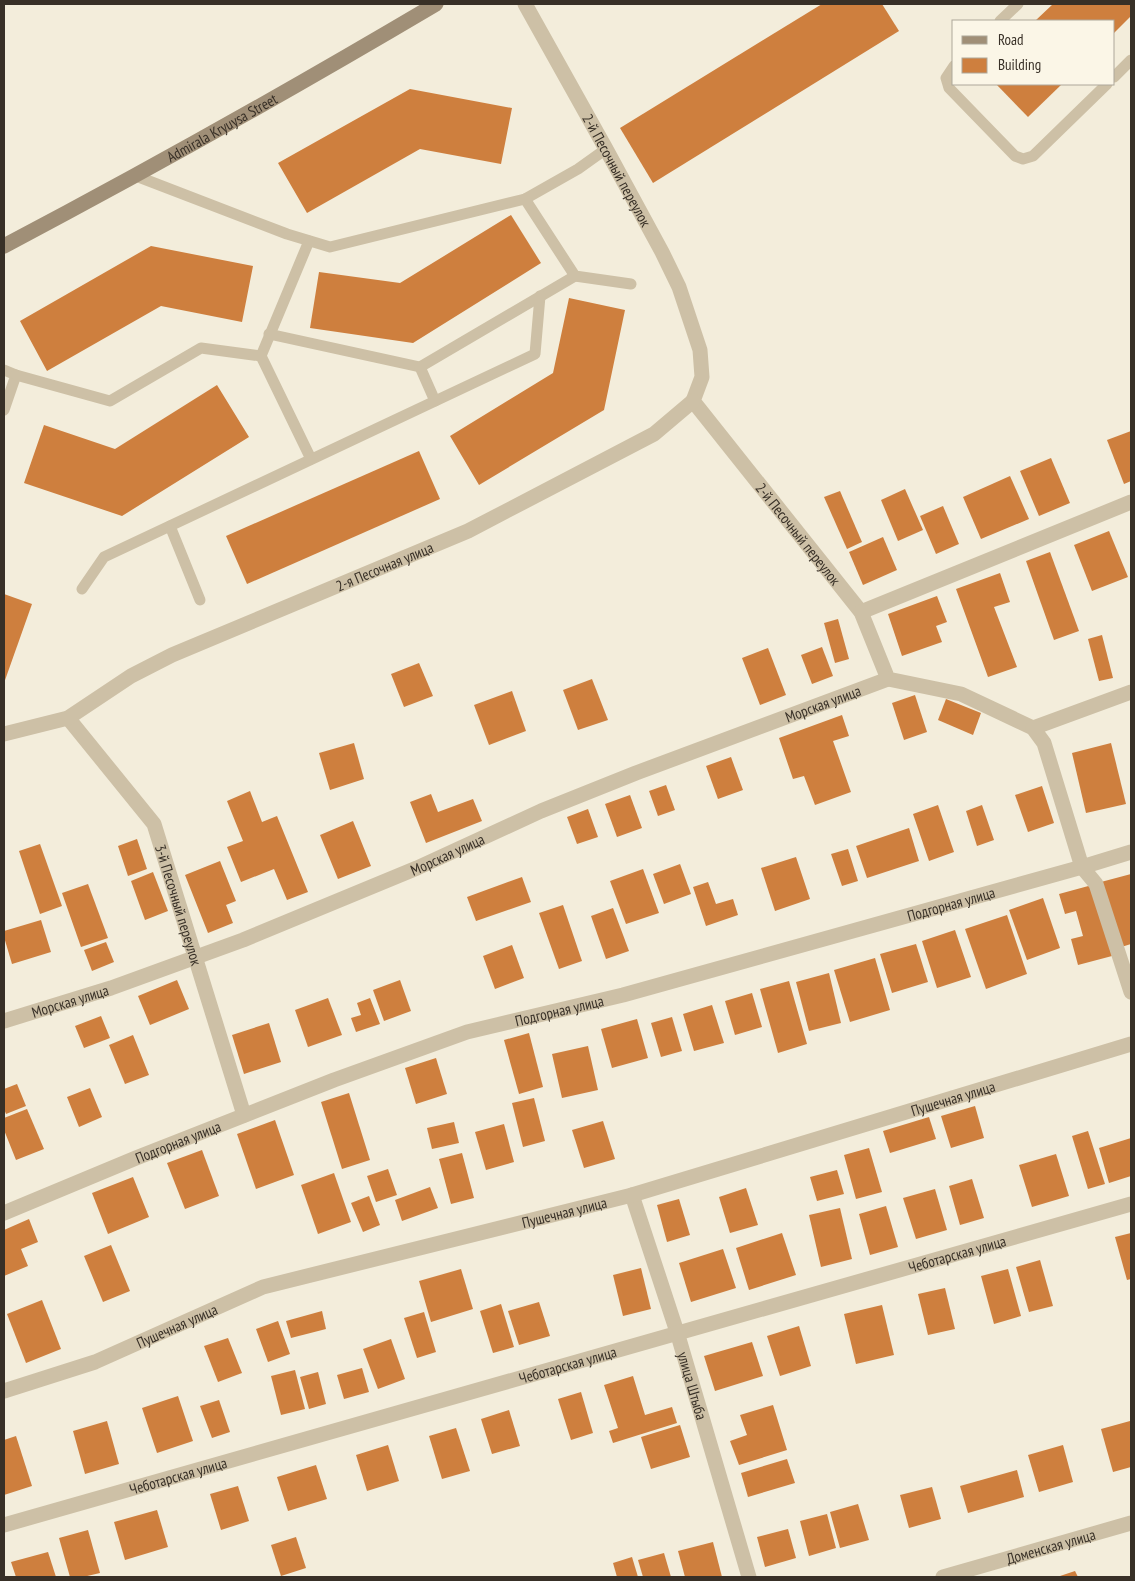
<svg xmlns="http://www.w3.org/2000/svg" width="1135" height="1581" viewBox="0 0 1135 1581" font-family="'PT Sans Narrow',sans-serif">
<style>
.building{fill:#ce7f3e}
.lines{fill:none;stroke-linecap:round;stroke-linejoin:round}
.lane{stroke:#cdc0a6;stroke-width:11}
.street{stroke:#cdc0a6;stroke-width:15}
.secondary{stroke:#a08f77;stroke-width:15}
.labels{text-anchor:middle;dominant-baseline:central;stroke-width:5;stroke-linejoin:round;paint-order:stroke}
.street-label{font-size:15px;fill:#383027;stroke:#fbf6e7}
</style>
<rect width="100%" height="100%" fill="#f3eddb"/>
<g class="building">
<polygon points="822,4 882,4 899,31 653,183 620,128"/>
<polygon points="1053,4 1131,4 1131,16 1114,33 1114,21 1035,21"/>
<polygon points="996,84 1062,84 1028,117"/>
<polygon points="410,89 512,108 501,164 420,149 307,213 278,163"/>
<polygon points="511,215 541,263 413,343 310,328 319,272 400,283"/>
<polygon points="151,246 253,266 242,322 161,306 47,371 20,321"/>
<polygon points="569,298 625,310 604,410 479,485 450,436 553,373"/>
<polygon points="217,385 249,437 122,516 24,483 44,425 115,449"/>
<polygon points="1131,431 1131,481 1124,484 1107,440"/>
<polygon points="419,451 440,499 247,584 226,536"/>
<polygon points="1051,458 1070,503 1039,516 1020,471"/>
<polygon points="1010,476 1029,519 981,539 963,497"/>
<polygon points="905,489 923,530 898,541 881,500"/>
<polygon points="840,491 862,542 847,549 824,497"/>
<polygon points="943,506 959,544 936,554 920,516"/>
<polygon points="1109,531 1128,577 1092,591 1074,545"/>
<polygon points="883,537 897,570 863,585 849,552"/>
<polygon points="1050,552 1079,631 1054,640 1026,561"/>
<polygon points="1000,573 1010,602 994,607 1017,667 988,677 956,589"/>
<polygon points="4,594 32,604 4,683"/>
<polygon points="937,596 947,622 936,626 942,642 902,656 888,614"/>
<polygon points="838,619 849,659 835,663 824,623"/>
<polygon points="1102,635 1113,678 1099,681 1088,639"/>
<polygon points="822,647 833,676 812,684 801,655"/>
<polygon points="768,648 786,695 760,705 742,658"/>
<polygon points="419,663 433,696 404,707 391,674"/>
<polygon points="592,679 608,720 578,730 563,690"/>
<polygon points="512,691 526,731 489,745 474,705"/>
<polygon points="915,695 927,732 904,740 892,703"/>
<polygon points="946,699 981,713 973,735 938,720"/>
<polygon points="842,715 849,736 833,741 851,792 815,805 804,776 793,779 779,738"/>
<polygon points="354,743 364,779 330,790 319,753"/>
<polygon points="1111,743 1126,804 1086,813 1072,753"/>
<polygon points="731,757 743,790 718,799 706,766"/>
<polygon points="666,785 675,810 658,816 649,791"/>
<polygon points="1042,786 1054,823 1028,832 1015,795"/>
<polygon points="250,791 262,822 277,816 308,892 287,900 274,869 241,882 227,847 243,841 227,801"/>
<polygon points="431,794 438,812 473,799 482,821 426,843 410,802"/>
<polygon points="630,795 642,828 617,837 605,804"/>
<polygon points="938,805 954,852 929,861 913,814"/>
<polygon points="982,805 994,840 977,846 966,811"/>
<polygon points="588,809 598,837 577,844 567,817"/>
<polygon points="353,821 371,866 338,879 320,835"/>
<polygon points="909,828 919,861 867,878 856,846"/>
<polygon points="137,839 147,869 128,876 118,846"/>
<polygon points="40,844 62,906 40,914 19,851"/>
<polygon points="848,849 858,881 842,886 831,854"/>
<polygon points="796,857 810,899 775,911 761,868"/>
<polygon points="220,861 236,901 226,905 233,923 208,933 185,875"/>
<polygon points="680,864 691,894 664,904 653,874"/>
<polygon points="643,869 659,913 626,924 610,881"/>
<polygon points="153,872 168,911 145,920 131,881"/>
<polygon points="1131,874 1131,944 1118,948 1101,882"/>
<polygon points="522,877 531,902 476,921 467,897"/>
<polygon points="708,882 716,904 733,899 738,915 706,926 693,887"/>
<polygon points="88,884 108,938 81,947 62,893"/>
<polygon points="1092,885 1112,956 1078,965 1071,939 1083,936 1076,911 1065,914 1059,894"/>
<polygon points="1043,898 1060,948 1027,960 1009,910"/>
<polygon points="563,905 582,961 559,969 539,913"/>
<polygon points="613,908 629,951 606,959 591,916"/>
<polygon points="1007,915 1027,974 986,989 965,929"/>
<polygon points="41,920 51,952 12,964 4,937 4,931"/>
<polygon points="955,930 971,977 937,988 922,941"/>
<polygon points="106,942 114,962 92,971 84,950"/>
<polygon points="916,944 928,982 892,993 880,954"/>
<polygon points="512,945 524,978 495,989 483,956"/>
<polygon points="875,958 890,1010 850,1022 834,970"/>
<polygon points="829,973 841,1023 809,1031 796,982"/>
<polygon points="177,980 189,1009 150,1025 138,996"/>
<polygon points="400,980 411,1011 384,1021 373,990"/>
<polygon points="789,981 807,1044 778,1053 760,989"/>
<polygon points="752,993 762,1027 735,1035 725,1001"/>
<polygon points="328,998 342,1035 308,1047 295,1010"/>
<polygon points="370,998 380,1024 356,1032 351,1018 361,1015 357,1003"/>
<polygon points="712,1005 724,1043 694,1051 683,1014"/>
<polygon points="101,1016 110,1038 84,1048 75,1026"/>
<polygon points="672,1017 682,1051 661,1057 651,1023"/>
<polygon points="637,1019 648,1058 612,1068 601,1029"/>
<polygon points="269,1023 281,1062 244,1074 232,1035"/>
<polygon points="529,1033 543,1087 519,1094 504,1040"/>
<polygon points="133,1035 149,1075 125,1084 109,1045"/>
<polygon points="588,1046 598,1090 562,1098 552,1054"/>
<polygon points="436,1058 447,1094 416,1104 405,1068"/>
<polygon points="17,1084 26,1106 6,1114 4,1109 4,1089"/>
<polygon points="90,1088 102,1117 79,1127 67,1097"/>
<polygon points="349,1093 370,1160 342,1169 321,1102"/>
<polygon points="534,1098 545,1141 523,1147 512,1103"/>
<polygon points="975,1106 984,1138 951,1148 941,1116"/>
<polygon points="27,1109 44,1149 16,1160 4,1130 4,1118"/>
<polygon points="929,1117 936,1139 890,1153 883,1131"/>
<polygon points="275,1120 294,1175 256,1189 237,1134"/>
<polygon points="603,1121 615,1159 584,1168 572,1130"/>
<polygon points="454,1122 459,1143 432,1149 427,1128"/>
<polygon points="504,1124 514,1162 486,1170 475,1132"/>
<polygon points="1088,1131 1105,1184 1088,1189 1072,1136"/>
<polygon points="1131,1138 1131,1176 1109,1183 1099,1148"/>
<polygon points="869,1148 882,1192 856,1199 844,1155"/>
<polygon points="202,1150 219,1196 185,1209 167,1163"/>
<polygon points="462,1153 474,1198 451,1204 439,1159"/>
<polygon points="1056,1154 1069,1196 1032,1207 1019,1165"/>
<polygon points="388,1169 397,1195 376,1202 367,1176"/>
<polygon points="837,1170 844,1194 817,1201 810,1177"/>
<polygon points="334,1173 351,1222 318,1234 301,1185"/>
<polygon points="133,1177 149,1217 108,1234 92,1193"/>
<polygon points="972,1179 984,1218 960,1225 949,1186"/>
<polygon points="430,1187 438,1208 402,1221 395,1200"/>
<polygon points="746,1188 758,1225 730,1233 719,1197"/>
<polygon points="935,1189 947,1230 916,1239 903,1198"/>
<polygon points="369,1196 380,1225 363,1232 351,1203"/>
<polygon points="679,1199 690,1235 667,1242 657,1205"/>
<polygon points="886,1206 898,1247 870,1255 859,1214"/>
<polygon points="840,1208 852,1259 821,1267 809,1215"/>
<polygon points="29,1219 38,1242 21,1249 28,1266 4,1276 4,1230"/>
<polygon points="782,1233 796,1275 749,1290 736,1248"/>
<polygon points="1131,1233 1131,1279 1127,1280 1115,1237"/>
<polygon points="111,1245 130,1291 103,1302 84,1256"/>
<polygon points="723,1249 736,1288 691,1302 679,1263"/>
<polygon points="1040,1260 1053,1306 1029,1312 1016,1267"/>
<polygon points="641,1268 651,1309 623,1316 613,1275"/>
<polygon points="461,1269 473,1309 431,1322 419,1281"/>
<polygon points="1008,1269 1021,1316 994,1324 981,1276"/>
<polygon points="945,1288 955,1329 928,1335 918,1294"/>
<polygon points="42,1300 61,1349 26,1363 7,1314"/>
<polygon points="539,1302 550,1336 519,1345 508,1311"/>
<polygon points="501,1304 514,1347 493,1353 480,1311"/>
<polygon points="882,1305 894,1355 856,1364 844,1314"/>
<polygon points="322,1311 326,1329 291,1338 286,1321"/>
<polygon points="424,1312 436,1352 417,1358 404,1318"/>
<polygon points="278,1321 290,1354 268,1362 256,1329"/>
<polygon points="799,1326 811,1366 780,1376 767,1336"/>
<polygon points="228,1338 242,1373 218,1382 204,1346"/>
<polygon points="391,1339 405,1379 378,1389 363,1349"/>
<polygon points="752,1342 763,1376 715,1391 704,1356"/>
<polygon points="362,1368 369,1392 344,1399 337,1375"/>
<polygon points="295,1370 305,1409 281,1415 271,1376"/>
<polygon points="318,1372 326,1404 309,1409 300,1377"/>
<polygon points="633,1376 645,1415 672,1407 677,1423 613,1443 609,1431 618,1428 604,1385"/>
<polygon points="581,1392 593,1433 571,1440 558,1399"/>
<polygon points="178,1396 193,1441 157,1453 142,1408"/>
<polygon points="219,1400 230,1432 212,1438 200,1406"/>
<polygon points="773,1405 787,1450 739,1465 730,1441 747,1435 740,1415"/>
<polygon points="509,1410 520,1446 492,1454 481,1419"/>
<polygon points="107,1421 119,1464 85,1474 73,1431"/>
<polygon points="1130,1421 1131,1467 1113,1472 1101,1429"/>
<polygon points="680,1425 690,1457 651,1469 641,1437"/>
<polygon points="456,1428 470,1471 442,1479 429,1436"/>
<polygon points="16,1436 32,1486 4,1495 4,1440"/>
<polygon points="388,1445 399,1481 367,1491 356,1455"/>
<polygon points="1063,1445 1073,1482 1039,1492 1028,1455"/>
<polygon points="787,1459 795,1483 748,1497 741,1473"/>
<polygon points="316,1465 327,1499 288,1511 277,1477"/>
<polygon points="1017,1470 1024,1497 968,1513 960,1486"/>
<polygon points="238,1486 249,1521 221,1530 210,1494"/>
<polygon points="932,1487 941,1519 909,1528 900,1495"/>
<polygon points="858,1504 869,1540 840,1548 830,1512"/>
<polygon points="157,1510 168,1547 125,1560 114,1522"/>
<polygon points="827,1514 836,1548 809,1556 800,1521"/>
<polygon points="788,1529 796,1558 765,1567 757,1537"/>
<polygon points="88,1530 100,1573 83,1577 70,1577 59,1538"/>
<polygon points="296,1537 306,1568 281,1576 271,1545"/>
<polygon points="713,1542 722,1577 685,1577 678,1551"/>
<polygon points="48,1552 56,1577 16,1577 11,1562"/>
<polygon points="664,1553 671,1577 643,1577 638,1560"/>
<polygon points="632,1557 638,1577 617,1577 613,1563"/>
<polygon points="1075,1571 1078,1577 1057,1577"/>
</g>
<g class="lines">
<g class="lane">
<polyline points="1000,21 1018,4"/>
<polyline points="954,66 946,78 949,88 1015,156 1023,159 1033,156 1107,84"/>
<polyline points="1114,77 1131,60"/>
<polyline points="136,176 287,234 330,247 525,199 578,169 606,149"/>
<polyline points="525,199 575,276 631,284"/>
<polyline points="309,241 261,356 311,459"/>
<polyline points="269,334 420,367 575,276"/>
<polyline points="420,367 435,401"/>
<polyline points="4,370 16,375 4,410"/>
<polyline points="16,375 110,401 201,348 261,356"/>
<polyline points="170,526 200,600"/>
<polyline points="82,589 104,557 535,354 540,296"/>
</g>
<g class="street">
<path id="s1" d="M 525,4 L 606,149 L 662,252 L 679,287 L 700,350 L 702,377 L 693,401 L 861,612 L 888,679 L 961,694 L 1033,728 L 1044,743 L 1082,867 L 1096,884 L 1131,992"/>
<polyline points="861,612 1131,502"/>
<path id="s2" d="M 68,718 L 154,824 L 244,1115"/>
<polyline points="1033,728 1131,692"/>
<path id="s3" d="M 4,734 L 68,718 L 131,676 L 172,655 L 468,531 L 654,434 L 693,401"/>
<path id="s4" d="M 4,1021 L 111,988 L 243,940 L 417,868 L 541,811 L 636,773 L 888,679"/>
<path id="s5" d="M 632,1195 L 677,1332 L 749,1577"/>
<path id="s6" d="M 4,1213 L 136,1158 L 334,1080 L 467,1032 L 623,995 L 1082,867 L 1131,852"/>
<path id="s7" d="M 4,1391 L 95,1362 L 263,1287 L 632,1195 L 1131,1044"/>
<path id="s8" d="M 4,1525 L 1131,1204"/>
<path id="s9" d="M 943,1577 L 1131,1523"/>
</g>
<path class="secondary" id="s10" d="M 4,246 C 150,169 294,88 436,4"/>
</g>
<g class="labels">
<g class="street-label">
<text stroke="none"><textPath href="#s10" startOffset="248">Admirala Kryuysa Street</textPath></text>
<text stroke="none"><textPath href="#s1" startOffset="190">2-й Песочный переулок</textPath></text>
<text stroke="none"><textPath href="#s1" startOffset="611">2-й Песочный переулок</textPath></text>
<text stroke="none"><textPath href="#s3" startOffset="418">2-я Песочная улица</textPath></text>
<text stroke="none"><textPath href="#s4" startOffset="879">Морская улица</textPath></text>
<text stroke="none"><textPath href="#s4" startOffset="474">Морская улица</textPath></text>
<text stroke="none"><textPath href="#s6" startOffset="998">Подгорная улица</textPath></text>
<text stroke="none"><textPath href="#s2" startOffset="221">3-й Песочный переулок</textPath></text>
<text stroke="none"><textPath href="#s4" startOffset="69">Морская улица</textPath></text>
<text stroke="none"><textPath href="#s6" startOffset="592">Подгорная улица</textPath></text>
<text stroke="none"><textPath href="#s7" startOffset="995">Пушечная улица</textPath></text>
<text stroke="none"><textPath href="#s6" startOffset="188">Подгорная улица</textPath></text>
<text stroke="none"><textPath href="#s7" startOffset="590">Пушечная улица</textPath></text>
<text stroke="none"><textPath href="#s8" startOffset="991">Чеботарская улица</textPath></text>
<text stroke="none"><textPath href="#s7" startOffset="185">Пушечная улица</textPath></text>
<text stroke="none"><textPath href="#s8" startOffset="586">Чеботарская улица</textPath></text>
<text stroke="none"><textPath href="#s5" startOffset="200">улица Штыба</textPath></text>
<text stroke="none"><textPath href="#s8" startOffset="181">Чеботарская улица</textPath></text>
<text stroke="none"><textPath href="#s9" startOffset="112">Доменская улица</textPath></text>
</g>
</g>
<rect width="1135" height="1581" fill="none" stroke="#383027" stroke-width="10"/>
<rect x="952" y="20" width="162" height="65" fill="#fbf6e7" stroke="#ada79a"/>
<rect x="962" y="36" width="25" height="8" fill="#a08f77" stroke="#ada79a"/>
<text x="998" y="45" font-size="15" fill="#383027">Road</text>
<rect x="962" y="58" width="25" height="15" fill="#ce7f3e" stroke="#ada79a"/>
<text x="998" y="70" font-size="15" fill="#383027">Building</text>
</svg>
